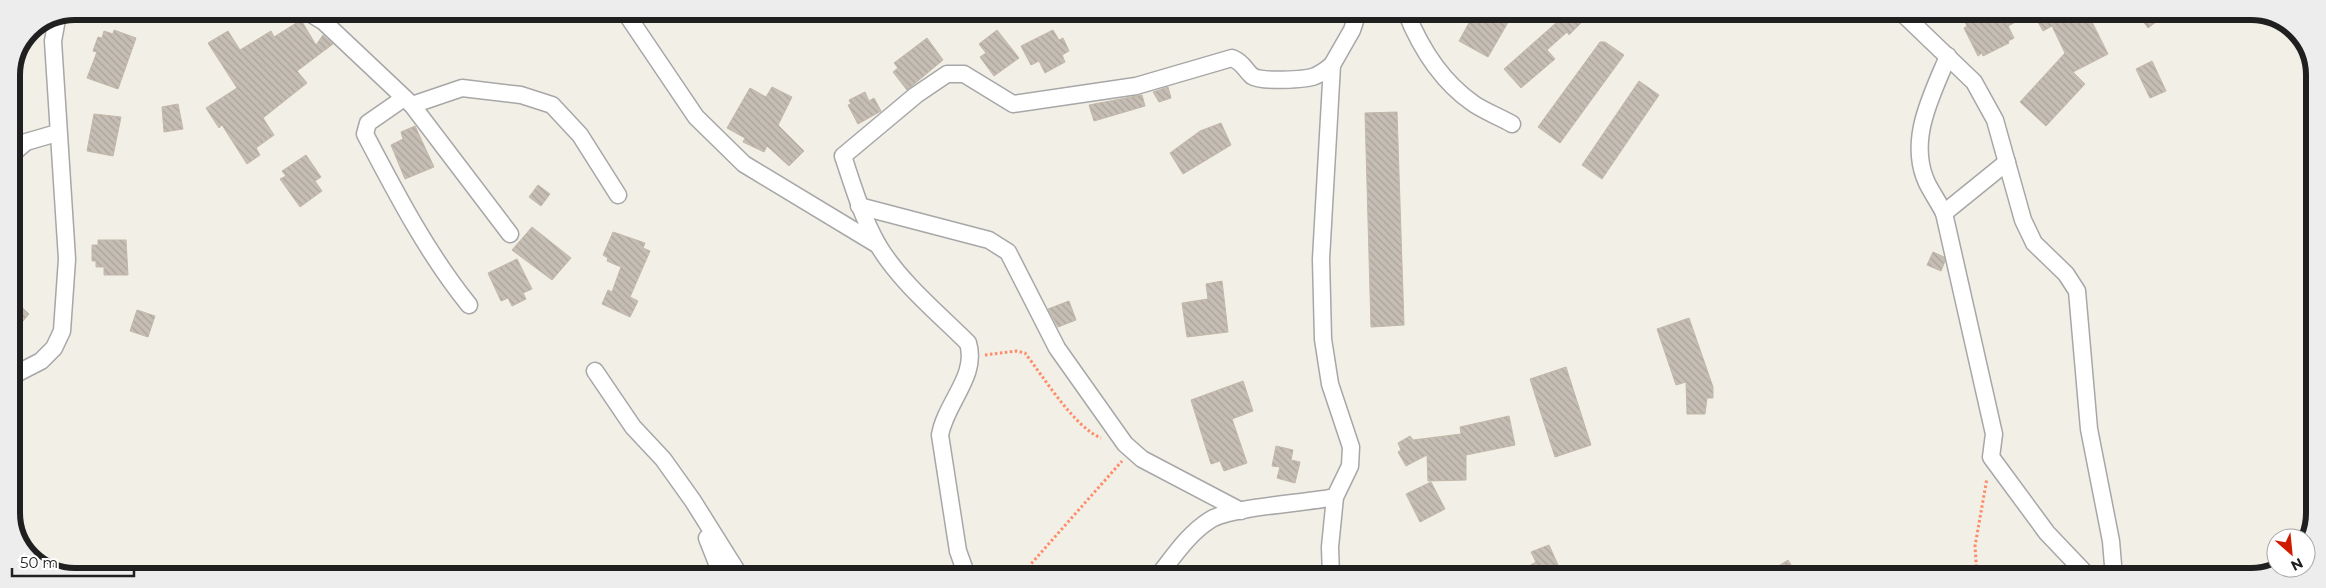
<svg xmlns="http://www.w3.org/2000/svg" width="2326" height="588" viewBox="0 0 2326 588" font-family="Montserrat,sans-serif">
<style>
.building{fill:url(#building-back-hatch);stroke:#c3b8a8}
.lines{fill:none;stroke-linecap:round;stroke-linejoin:round}
.minor-casing{stroke:#a7a7a7;stroke-width:19}
.path{stroke:#ff8c69;stroke-width:3;stroke-dasharray:2.5 2.5;stroke-linecap:butt}
.minor{stroke:#fff;stroke-width:16}
.rim{fill:none;stroke:#202020;stroke-width:6}
</style>
<defs>
<pattern id="building-back-hatch" width="6" height="6" patternUnits="userSpaceOnUse" patternTransform="scale(1.25)"><rect width="6" height="6" fill="#c6beb5"/><path d="M-1 5l2 2M0 0l6 6M5-1l2 2" fill="none" stroke="#aaa39b"/></pattern>
</defs>
<rect width="100%" height="100%" fill="#f1efe6"/>
<g class="building">
<polygon points="1475,12 1514,12 1488,57 1459,41"/>
<polygon points="1563,12 1592,12 1569,35 1567,32 1547,50 1555,59 1521,88 1504,69 1557,22 1555,20"/>
<polygon points="1970,12 2087,12 2108,54 2073,72 2085,84 2046,126 2020,102 2065,53 2052,26 2043,31 2033,13 2008,26 2014,38 2008,41 2009,43 1983,56 1982,53 1978,56 1964,28 1967,26 1962,16"/>
<polygon points="2136,12 2169,12 2148,28"/>
<polygon points="301,20 316,45 323,35 333,44 297,71 307,83 263,118 274,135 256,148 260,155 247,164 222,125 219,128 206,108 237,88 208,43 228,31 240,50 271,31 274,37"/>
<polygon points="114,30 136,38 118,89 87,78 97,52 93,51 98,37 102,38 104,31 113,34"/>
<polygon points="997,30 1019,58 994,76 980,57 986,53 979,44"/>
<polygon points="1053,30 1059,40 1063,38 1069,51 1062,55 1065,62 1045,73 1039,61 1031,65 1021,46"/>
<polygon points="927,38 943,60 907,90 893,72 898,68 894,63"/>
<polygon points="1600,42 1605,42 1624,55 1560,143 1538,127"/>
<polygon points="2152,61 2166,91 2150,98 2136,69"/>
<polygon points="1639,81 1659,95 1602,179 1582,165"/>
<polygon points="772,87 792,97 778,125 804,151 789,166 767,146 764,152 743,142 745,138 727,128 750,88 766,97"/>
<polygon points="1168,87 1171,98 1159,102 1153,92"/>
<polygon points="865,92 869,101 874,98 881,111 858,124 848,105 851,104 849,100"/>
<polygon points="1142,95 1145,106 1094,121 1089,105"/>
<polygon points="178,104 183,129 164,132 162,107"/>
<polygon points="1397,112 1404,325 1371,327 1365,113"/>
<polygon points="94,114 121,117 113,156 87,151"/>
<polygon points="1221,123 1231,145 1183,174 1170,153 1200,131"/>
<polygon points="415,126 434,167 405,179 391,145 403,139 401,132"/>
<polygon points="306,155 321,177 315,181 322,191 300,207 280,179 286,176 282,171"/>
<polygon points="538,185 550,194 541,206 529,197"/>
<polygon points="532,227 571,258 552,280 512,250"/>
<polygon points="613,232 645,243 643,248 650,251 630,297 638,301 630,317 602,304 608,290 612,292 621,267 607,261 608,258 603,255"/>
<polygon points="98,240 126,240 128,275 104,275 104,267 96,267 96,261 92,261 92,245 98,245"/>
<polygon points="1933,252 1944,257 1945,261 1941,271 1927,265"/>
<polygon points="517,259 532,289 523,293 526,299 512,306 508,298 501,301 488,273"/>
<polygon points="1222,281 1228,332 1187,337 1182,303 1208,299 1206,284"/>
<polygon points="12,298 29,314 12,334"/>
<polygon points="1069,301 1076,320 1058,327 1048,309"/>
<polygon points="137,310 155,316 148,337 130,331"/>
<polygon points="1689,318 1713,387 1713,398 1707,398 1705,414 1687,414 1686,382 1676,385 1657,329"/>
<polygon points="1566,367 1591,445 1555,457 1530,379"/>
<polygon points="1243,381 1253,411 1232,419 1247,463 1224,471 1220,461 1211,464 1191,400"/>
<polygon points="1509,416 1515,445 1466,455 1466,480 1428,481 1427,455 1406,466 1398,452 1401,450 1398,443 1410,436 1413,440 1461,434 1460,427"/>
<polygon points="1276,446 1293,450 1291,460 1300,462 1295,483 1277,478 1280,467 1272,466"/>
<polygon points="1431,482 1445,509 1420,522 1406,494"/>
<polygon points="1549,545 1563,576 1534,576 1529,566 1536,562 1531,552"/>
<polygon points="1788,560 1798,576 1783,576 1777,567"/>
</g>
<g class="lines">
<defs>
<g id="minor">
<polyline points="306,11 324,22 412,105 510,234"/>
<polyline points="625,12 696,117 744,164 878,245"/>
<path d="M 1406,12 C 1420,47 1442,82 1474,104 C 1486,112 1500,117 1512,124"/>
<polyline points="1901,12 1974,82 1995,120 2023,220 2034,243 2066,274 2077,291 2089,429 2111,541 2114,577"/>
<path d="M 404,98 L 368,123 L 365,134 C 396,193 427,253 469,305"/>
<polyline points="412,105 462,88 521,95 552,105 580,135 618,195"/>
<polyline points="11,155 26,142 57,133"/>
<polyline points="2007,162 1944,213 1994,434 1991,457 2047,533 2089,577"/>
<polyline points="859,206 989,240 1008,252 1057,348 1125,444 1142,459 1241,511"/>
<path d="M 1944,213 C 1939,203 1932,193 1927,183 C 1907,140 1932,95 1948,56"/>
<polyline points="595,371 633,427 663,459 693,501 740,576"/>
<polyline points="12,376 41,361 54,348 62,331 67,259 53,41 57,19"/>
<polyline points="707,538 722,576"/>
<path d="M 967,576 L 958,551 L 940,435 C 946,402 978,376 968,343 C 938,313 900,282 878,245 C 862,217 853,186 843,156 L 916,95 L 947,74 L 964,74 L 1013,104 L 1136,86 L 1232,58 C 1244,63 1244,69 1252,76 C 1261,82 1305,80 1315,76 C 1321,74 1327,69 1332,65"/>
<path d="M 1158,576 C 1174,556 1188,534 1210,520 C 1229,507 1307,503 1335,497"/>
<polyline points="1331,576 1330,547 1335,497 1350,466 1351,447 1330,384 1323,339 1321,259 1332,65 1352,30 1358,12"/>
</g>
</defs>
<use href="#minor" class="minor-casing"/>
<g class="path">
<path d="M 985,355 L 1016,351 L 1025,353 C 1043,376 1074,427 1101,438"/>
<polyline points="1023,576 1030,565 1122,461"/>
<polyline points="1977,577 1975,546 1987,478"/>
</g>
<use href="#minor" class="minor"/>
</g>
<path d="M0 0H2326V588H0ZM75 20H2251A55 55 0 0 1 2306 75V513A55 55 0 0 1 2251 568H75A55 55 0 0 1 20 513V75A55 55 0 0 1 75 20Z" fill="#ededed" fill-rule="evenodd"/>
<path class="rim" d="M75 20H2251A55 55 0 0 1 2306 75V513A55 55 0 0 1 2251 568H75A55 55 0 0 1 20 513V75A55 55 0 0 1 75 20Z"/>
<g transform="translate(2291 553) rotate(153)"><circle r="24" fill="#ffffff" stroke="#a6a6a6"/>
<path d="M0-4L9 19L0 12L-9 19Z" fill="#d01b00"/>
<text y="-8" font-size="14" font-weight="bold" text-anchor="middle" fill="#202020">N</text>
</g>
<path d="M12 568v8h122v-8" fill="none" stroke="#202020" stroke-width="2.5"/>
<text x="20" y="568" font-size="15" fill="#202020" stroke="#ffffff" stroke-width="4" paint-order="stroke">50 m</text>
</svg>
